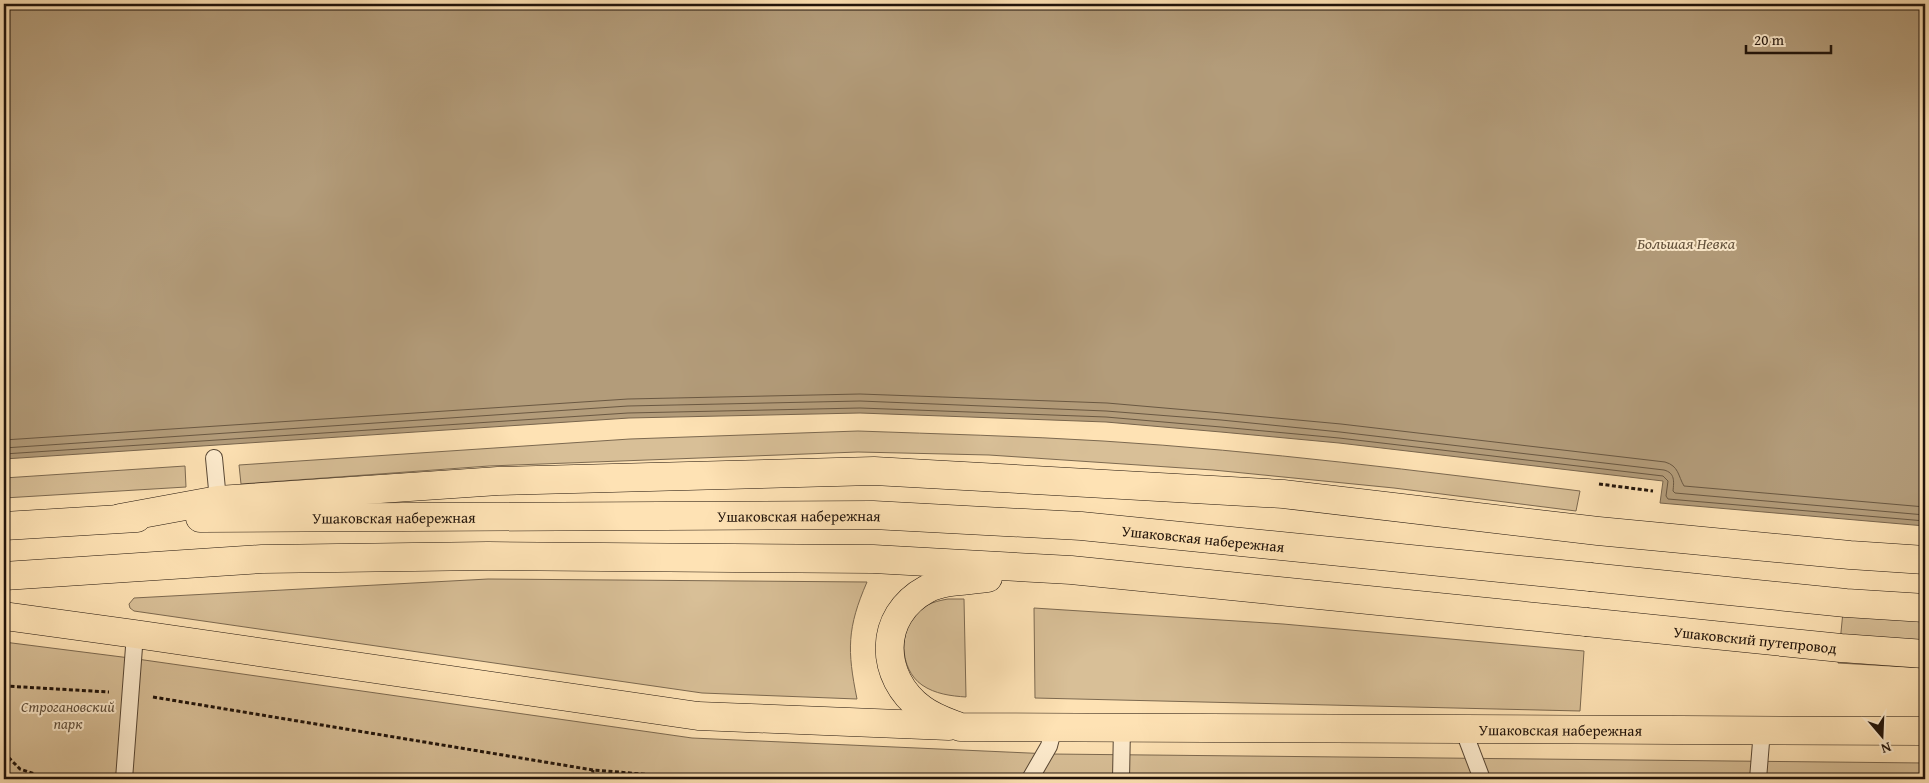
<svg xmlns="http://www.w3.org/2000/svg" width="1929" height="783" viewBox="0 0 1929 783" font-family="'Gentium Book Plus',serif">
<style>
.green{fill:#d8bf97;stroke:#7c6950}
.water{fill:#b39c7a;stroke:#78654d}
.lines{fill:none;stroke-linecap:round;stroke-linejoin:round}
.shore{stroke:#6a5842;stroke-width:1}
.lane-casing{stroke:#584734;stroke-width:18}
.primary-casing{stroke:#20130a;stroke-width:29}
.path{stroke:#20130a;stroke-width:3;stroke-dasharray:4 2.5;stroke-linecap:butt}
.lane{stroke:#feecce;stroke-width:16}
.primary{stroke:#fee2b4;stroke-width:28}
.primary-bridge-casing{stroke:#20130a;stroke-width:29;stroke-linecap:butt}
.primary-bridge{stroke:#fee2b4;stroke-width:28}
.labels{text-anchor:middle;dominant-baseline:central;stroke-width:4;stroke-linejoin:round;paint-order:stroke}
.street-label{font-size:15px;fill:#20130a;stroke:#feecce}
.park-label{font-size:15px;font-style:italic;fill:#604f3b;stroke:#feecce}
.water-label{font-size:16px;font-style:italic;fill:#62513c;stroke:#feecce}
</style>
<rect width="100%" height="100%" fill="#fee2b4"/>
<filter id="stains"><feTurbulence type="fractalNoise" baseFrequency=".004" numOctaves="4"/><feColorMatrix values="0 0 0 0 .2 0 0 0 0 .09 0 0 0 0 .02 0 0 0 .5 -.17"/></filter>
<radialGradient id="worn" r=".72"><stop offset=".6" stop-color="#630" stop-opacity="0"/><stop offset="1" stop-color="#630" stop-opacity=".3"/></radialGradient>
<g class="green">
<path d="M 858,431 C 940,434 1022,436 1103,441 C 1263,451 1421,471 1580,491 L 1576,511 L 1394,488 L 1213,470 L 989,455 L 858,452 L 489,466 L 241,484 L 239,465 L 630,439 Z"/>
<polygon points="185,466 186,487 4,498 4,478"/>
<path d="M 488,579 L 867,582 C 847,628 847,650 857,699 L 702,693 L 134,611 L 130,608 L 129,604 L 134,598 Z"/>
<polygon points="1845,591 1925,596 1925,668 1838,663"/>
<path d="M 948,599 L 964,599 L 966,697 C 951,696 935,694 922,685 C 899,669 898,629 919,611 C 928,603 937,601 948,599 Z"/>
<polygon points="1034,608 1283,624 1584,651 1580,711 1035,698"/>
<polygon points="4,642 130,658 692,738 1051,754 1925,763 1925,779 4,779"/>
</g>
<polygon class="water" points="4,4 1925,4 1925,526 1660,503 1663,481 1339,443 1221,432 1106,422 860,413 629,418 4,459"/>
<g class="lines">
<g class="shore">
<path d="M 4,440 L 628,399 L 860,394 L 1107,403 L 1222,413 L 1341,424 L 1665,462 C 1679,466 1678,476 1684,486 L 1925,507"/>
<path d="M 4,448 L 628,406 L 860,401 L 1106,411 L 1221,420 L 1340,432 L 1664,470 C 1675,473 1674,481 1673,491 L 1675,493 L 1925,515"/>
<polyline points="4,454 628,413 860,408 1106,417 1221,427 1339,438 1663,476 1668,481 1666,496 1668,499 1925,521"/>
</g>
<defs>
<g id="lane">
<polyline points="214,458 218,500"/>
<polyline points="1463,729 1482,779"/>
<polyline points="124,779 135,634"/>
<polyline points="1030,779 1049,746 1054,727"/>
<polyline points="1121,779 1122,727"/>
<polyline points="1758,779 1762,730"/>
</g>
<g id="primary">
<polyline points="120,518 218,500 498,481 874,471 1283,494 1598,531 1850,555 1925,560"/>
<path id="s1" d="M 200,518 L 873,515 L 1081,526 L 1590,577"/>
<polyline points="4,526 137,518"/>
<polyline points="4,576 262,559 488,556 873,559 1071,570 1586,622"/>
<path id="s2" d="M 988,578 C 968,581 945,580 927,589 C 877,616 879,677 922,709 C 934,718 947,722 960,727 L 1925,731"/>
<polyline points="4,616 135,634 698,716 949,726"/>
</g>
</defs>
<use href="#lane" class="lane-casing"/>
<use href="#primary" class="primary-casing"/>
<g class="path">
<polyline points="1599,484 1653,491"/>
<polyline points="4,686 109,692"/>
<polyline points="153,697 593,770 703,779"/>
<polyline points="4,753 20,769 49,779"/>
<polyline points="592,779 593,770"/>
</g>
<use href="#lane" class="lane"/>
<use href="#primary" class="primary"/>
<defs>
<g id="primary-bridge">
<polyline points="1590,577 1846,603 1925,608"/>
<path id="s3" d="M 1586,622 L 1841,648 L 1925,654"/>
</g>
</defs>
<use href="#primary-bridge" class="primary-bridge-casing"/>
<use href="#primary-bridge" class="primary-bridge"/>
</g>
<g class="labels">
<g class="street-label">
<text stroke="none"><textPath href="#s1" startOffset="599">Ушаковская набережная</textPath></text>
<text stroke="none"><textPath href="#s1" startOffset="194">Ушаковская набережная</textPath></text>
<text stroke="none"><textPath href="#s1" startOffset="1004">Ушаковская набережная</textPath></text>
<text stroke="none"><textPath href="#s3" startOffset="170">Ушаковский путепровод</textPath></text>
<text stroke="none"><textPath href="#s2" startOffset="850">Ушаковская набережная</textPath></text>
</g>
<g class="park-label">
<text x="68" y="706">Строгановский<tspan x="68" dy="17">парк</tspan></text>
</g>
<g class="water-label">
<text x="1686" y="243">Большая Невка</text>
</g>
</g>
<rect width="1929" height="783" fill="none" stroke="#fee2b4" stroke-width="20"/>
<rect x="5" y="5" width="1919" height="773" fill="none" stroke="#20130a" stroke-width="2.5"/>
<rect x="10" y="10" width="1909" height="763" fill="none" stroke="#20130a"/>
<g transform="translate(1882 736) rotate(161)" stroke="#feecce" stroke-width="4" paint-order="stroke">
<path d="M0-4L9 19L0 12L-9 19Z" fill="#20130a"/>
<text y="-8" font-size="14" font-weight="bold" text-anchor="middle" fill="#20130a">N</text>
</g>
<path d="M1746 45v8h85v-8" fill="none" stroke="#20130a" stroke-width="2.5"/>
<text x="1754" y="45" font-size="15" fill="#20130a" stroke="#feecce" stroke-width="4" paint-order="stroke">20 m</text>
<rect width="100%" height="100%" filter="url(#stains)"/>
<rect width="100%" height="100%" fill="url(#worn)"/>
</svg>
